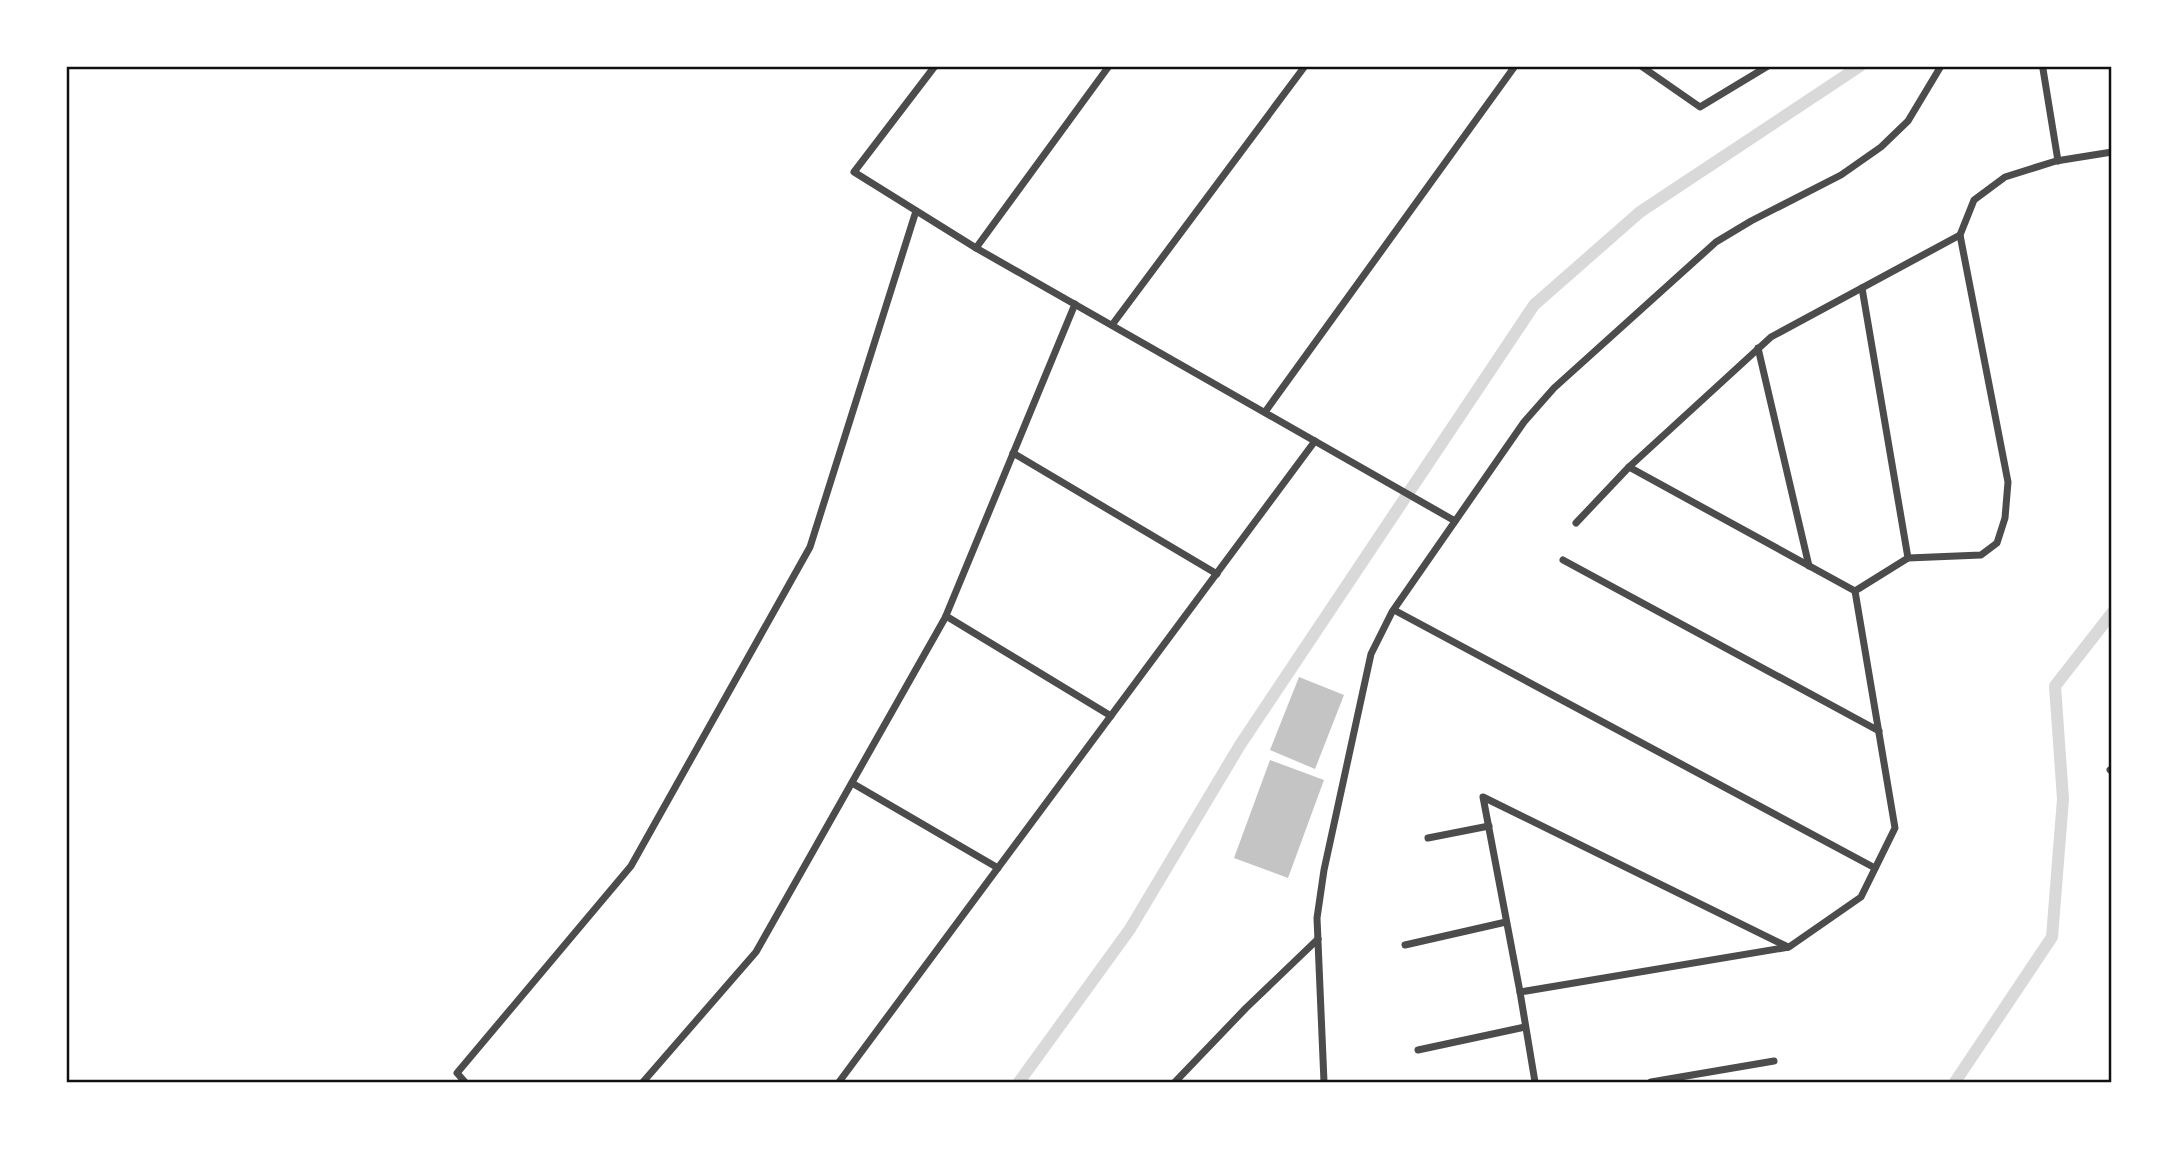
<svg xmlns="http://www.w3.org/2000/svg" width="2178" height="1149" viewBox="0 0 2178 1149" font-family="Signika,sans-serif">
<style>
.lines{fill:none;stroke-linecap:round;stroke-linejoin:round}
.stream{stroke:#d9d9d9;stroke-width:12}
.building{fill:#c4c4c4}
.minor{stroke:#4c4c4c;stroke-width:7}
.neatline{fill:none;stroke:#111;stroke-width:2.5}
</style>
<rect width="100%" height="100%" fill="#fff"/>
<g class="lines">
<g class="stream">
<polyline points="1019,1082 1130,929 1240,745 1534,305 1640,212 1860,66"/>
<polyline points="1955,1082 2052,937 2063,799 2055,686 2112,613"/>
</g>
</g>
<g class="building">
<polygon points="1299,677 1344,695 1315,769 1270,750"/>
<polygon points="1270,760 1324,780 1288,878 1234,858"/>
</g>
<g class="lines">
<g class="minor">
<polyline points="935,66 854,172 976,248 1455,521"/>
<polyline points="1641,66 1700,107 1768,66"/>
<polyline points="2043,69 2058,161"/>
<polyline points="976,248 1109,66"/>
<polyline points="1862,288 1908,558"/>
<polyline points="1112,325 1305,66"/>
<polyline points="1758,348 1809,566"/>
<polyline points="1265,412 1515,66"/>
<polyline points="1013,453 1217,574"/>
<polyline points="1576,523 1629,467"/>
<polyline points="1563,560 1879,731"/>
<polyline points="1855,591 1629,467 1771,337 1960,235"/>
<polyline points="1394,610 1875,868"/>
<polyline points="946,616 1111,716"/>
<polyline points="2110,770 2112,769"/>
<polyline points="852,783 998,868"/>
<polyline points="1428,838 1489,826"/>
<polyline points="1405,945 1506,922"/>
<polyline points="1520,992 1483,797 1788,947"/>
<polyline points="1418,1050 1525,1027"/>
<polyline points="465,1082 457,1073 631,866 810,547 916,211"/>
<polyline points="643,1082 756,952 945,618 1075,304"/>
<polyline points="839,1082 1315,441"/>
<polyline points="1175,1082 1246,1008 1318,939"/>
<polyline points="1324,1082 1317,918 1324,870 1371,654 1392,612 1524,422 1554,388 1716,242 1751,221 1841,175 1881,147 1908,121 1941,66"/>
<polyline points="1535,1082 1520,992 1789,947 1861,897 1895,828 1855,591 1908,558 1981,555 1997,543 2005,518 2008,482 1960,235 1974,200 2005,177 2056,161 2112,152"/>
<polyline points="1651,1082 1774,1061"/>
</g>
</g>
<rect width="2178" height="1149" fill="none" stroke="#ffffff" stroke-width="136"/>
<rect x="68" y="68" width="2042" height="1013" class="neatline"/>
</svg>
